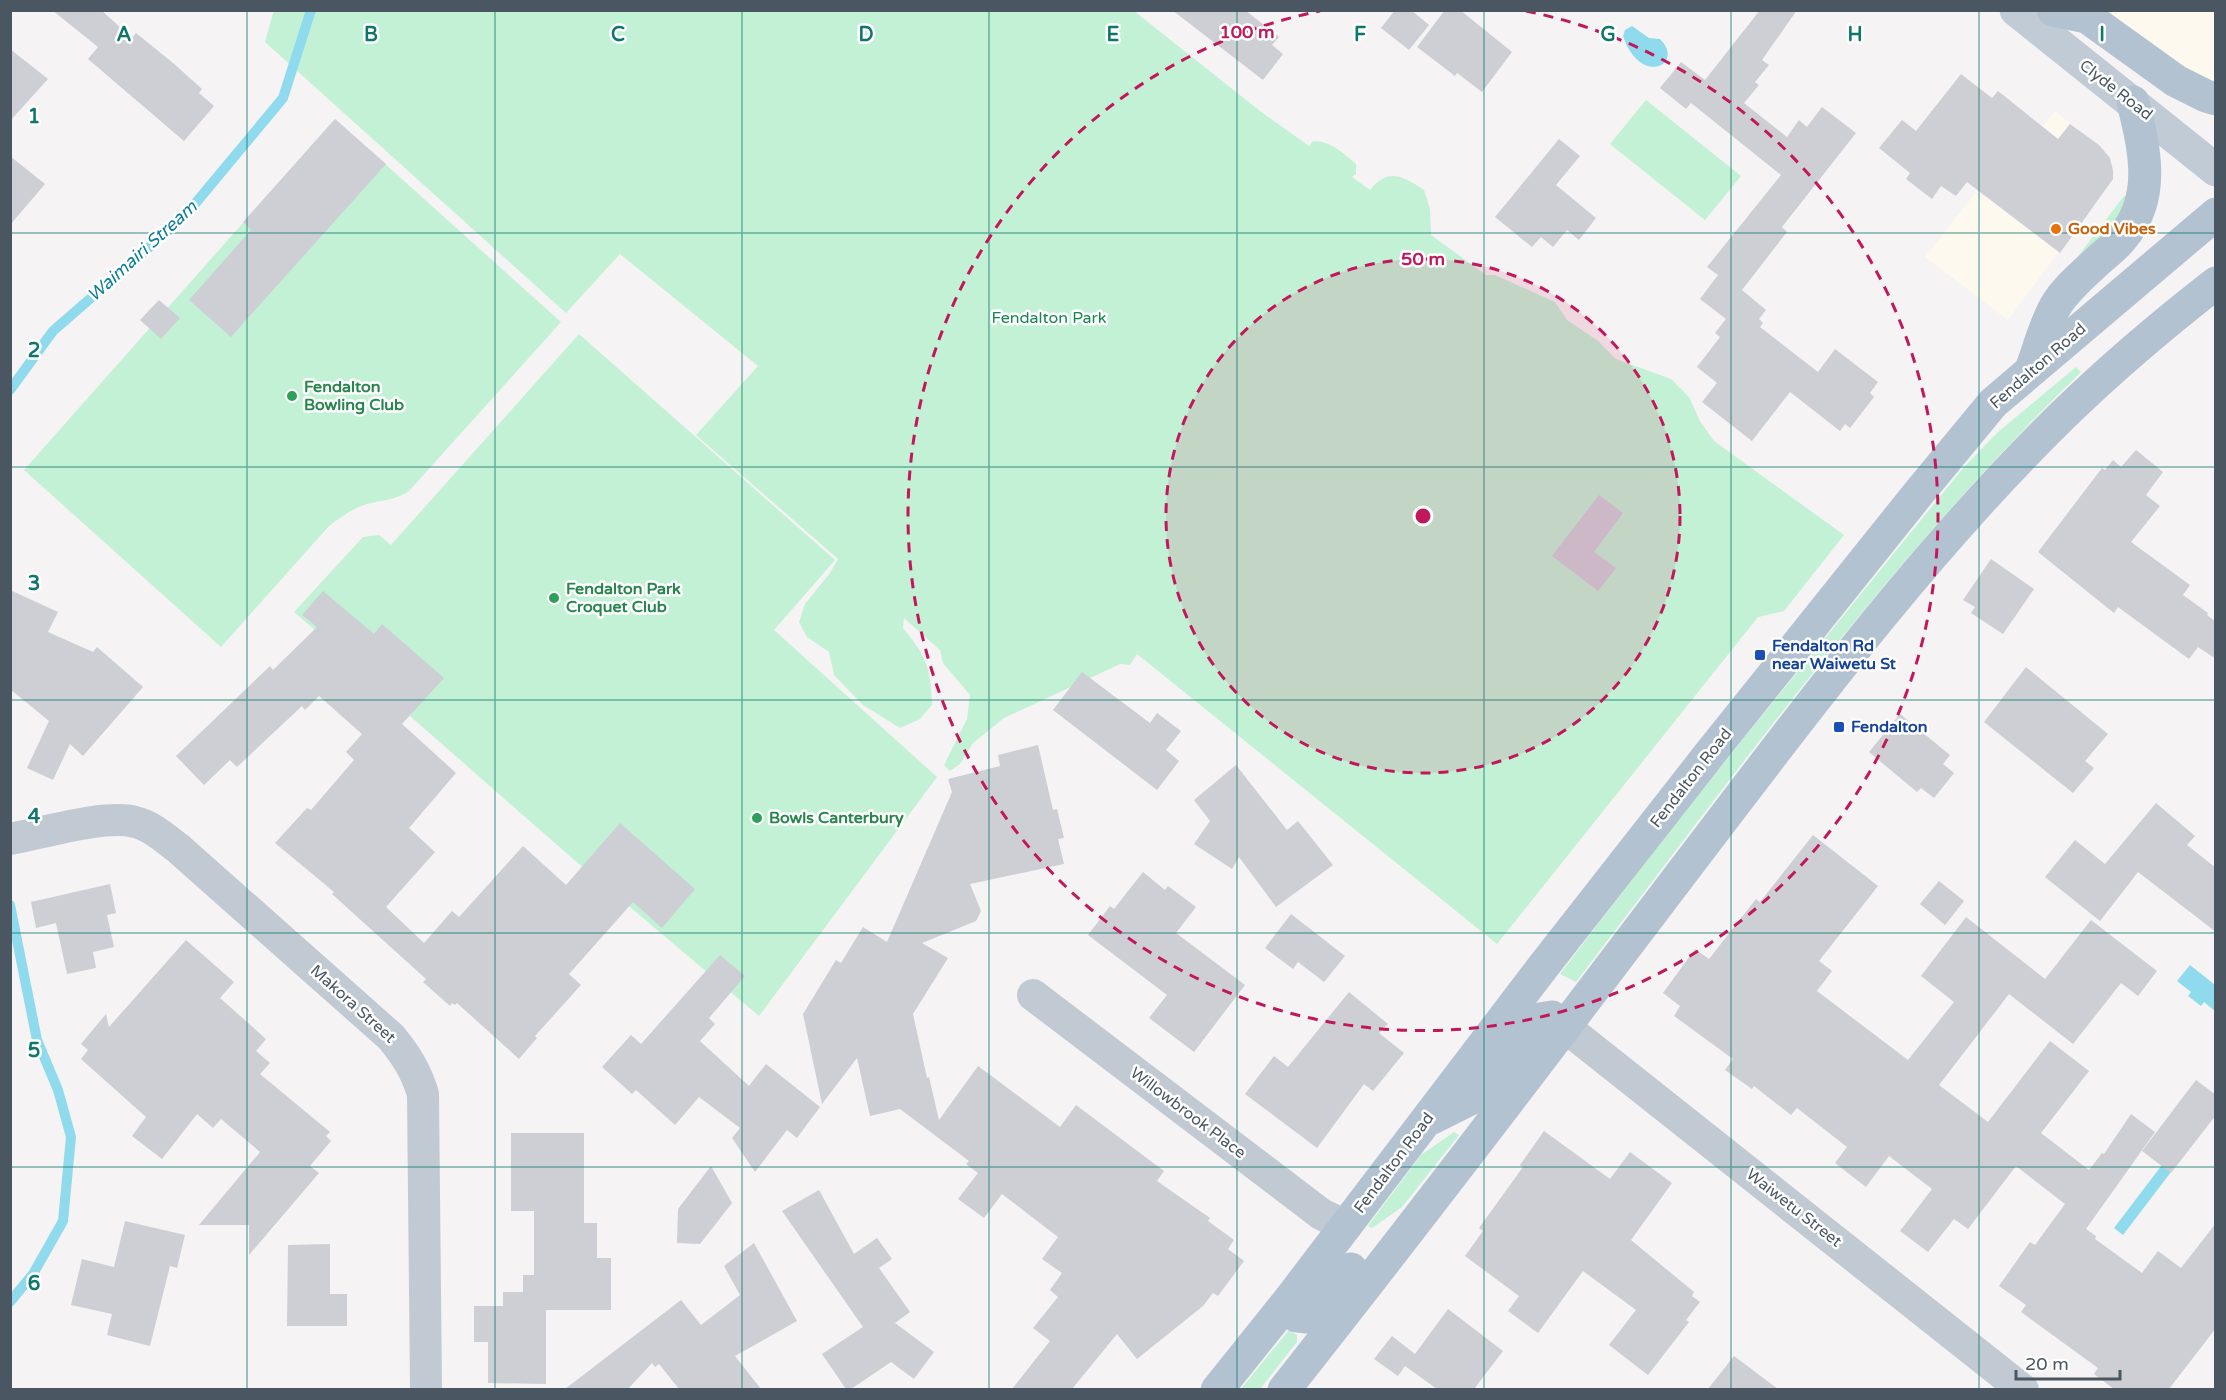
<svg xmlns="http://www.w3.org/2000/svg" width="2226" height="1400" viewBox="0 0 2226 1400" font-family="'Varela Round',sans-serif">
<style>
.commercial{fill:#fdf9ef}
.green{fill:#c3f1d5}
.water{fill:#90daee}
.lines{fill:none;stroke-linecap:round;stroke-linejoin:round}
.stream{stroke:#90daee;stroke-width:10}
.building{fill:#cdcfd5}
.street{stroke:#c1cad2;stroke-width:32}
.secondary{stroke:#c1cbd6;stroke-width:33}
.primary{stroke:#b3c2d1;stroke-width:33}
.grid{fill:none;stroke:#0f766e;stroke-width:1.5;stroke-opacity:0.55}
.ring{fill:none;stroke:#c2185b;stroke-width:3;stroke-dasharray:10 8}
.food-dot{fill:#e8710a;stroke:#fff;stroke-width:2}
.leisure-dot{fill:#2e9e5b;stroke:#fff;stroke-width:2}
.transit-dot{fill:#1a4fb4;stroke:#fff;stroke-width:2}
.labels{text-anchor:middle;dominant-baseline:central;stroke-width:5;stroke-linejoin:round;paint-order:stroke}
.street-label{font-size:16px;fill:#4a5661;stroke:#fff}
.food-label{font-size:16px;font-weight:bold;fill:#c56008;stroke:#fff;text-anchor:start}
.park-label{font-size:16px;fill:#17864f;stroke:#fff}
.leisure-label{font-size:16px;font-weight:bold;fill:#27864d;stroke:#fff;text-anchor:start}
.transit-label{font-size:16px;font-weight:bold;fill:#164399;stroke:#fff;text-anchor:start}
.water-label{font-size:18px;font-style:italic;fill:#0c7c9b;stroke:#fff}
.grid-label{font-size:20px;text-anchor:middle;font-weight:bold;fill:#0f766e;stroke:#fff;stroke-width:5;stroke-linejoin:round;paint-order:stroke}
.centre{fill:#c2185b;stroke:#fff;stroke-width:3}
.ring-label{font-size:18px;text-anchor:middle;font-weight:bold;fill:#c2185b;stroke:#fff;stroke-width:5;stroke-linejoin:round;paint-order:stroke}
</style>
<rect width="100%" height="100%" fill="#f5f3f3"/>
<g class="commercial">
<polygon points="2097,11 2215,11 2215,85 2188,74"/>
<polygon points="2055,111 2104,151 2112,162 2113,179 2008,320 1925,257 1977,191 1986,197"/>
</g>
<g class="green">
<path d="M 274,10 L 1134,11 L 1260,111 L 1309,146 L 1313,141 C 1331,141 1343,153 1356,164 L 1356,174 L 1352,177 L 1370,190 C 1388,167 1403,176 1424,190 L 1430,209 L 1431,235 L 1486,275 L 1495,275 L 1555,302 L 1567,320 L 1598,341 L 1616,359 L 1671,379 L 1689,397 L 1700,421 L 1714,441 L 1844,535 L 1784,611 L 1758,617 L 1497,944 L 1137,654 L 1130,665 L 1120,664 L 1004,718 L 973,743 L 960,764 L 950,771 L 944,765 L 967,719 L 970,695 L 943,663 L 940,650 L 904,618 L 903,628 C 926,656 931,667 932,705 L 920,719 L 900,728 L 863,705 L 834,675 L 829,652 L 807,637 L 799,622 L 805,604 L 830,573 L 838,559 L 696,435 L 758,366 L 620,254 L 566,313 L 265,42 Z"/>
<polygon points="1646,100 1741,176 1705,220 1610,144"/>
<path d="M 335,119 L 561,322 L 409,491 C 396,500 382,500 367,504 C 353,508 341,517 329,526 L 221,647 L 24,470 Z"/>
<polygon points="2124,196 2130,199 2117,224 2069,268"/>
<polygon points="579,334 835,560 774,630 937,777 759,1016 572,858 410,716 412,713 294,612 363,537 379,535 391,545"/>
<path d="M 2076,367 L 2081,372 C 1891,557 1736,772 1576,982 L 1560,974 L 1679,818 L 1964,467 L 1998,432 Z"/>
<polygon points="1454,1132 1459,1135 1402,1207 1372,1228 1368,1226 1421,1155"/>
<polygon points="1289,1330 1297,1335 1297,1342 1260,1389 1240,1390"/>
</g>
<g class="water">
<path d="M 1632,26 L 1649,38 L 1660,39 C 1686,65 1640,87 1623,36 L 1625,30 Z"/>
<polygon points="2190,965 2215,985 2215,1011 2204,1002 2201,1006 2188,996 2191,992 2177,981"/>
<polygon points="2162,1165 2171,1172 2123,1235 2114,1228"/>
</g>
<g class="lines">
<g class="stream">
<polyline points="10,390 53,331 184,217 283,98 311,10"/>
<polyline points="10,905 37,1040 58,1090 71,1137 63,1221 33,1274 10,1302"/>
</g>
</g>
<g class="building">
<polygon points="52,10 101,10 132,38 136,33 173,63 202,89 199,93 214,106 184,141 88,59 98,47"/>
<polygon points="1172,10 1245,10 1279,37 1272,45 1283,54 1263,80"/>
<polygon points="1395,10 1411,10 1429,25 1409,50 1381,28"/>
<polygon points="1445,10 1460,10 1512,52 1482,92 1457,73 1455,76 1417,47"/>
<polygon points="1760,10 1797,10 1762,60 1769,65 1755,82 1759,85 1744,103 1787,137 1799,120 1807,127 1822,107 1856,133 1782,227 1787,232 1742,290 1766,310 1759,319 1763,323 1760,327 1818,372 1835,349 1878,382 1870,393 1874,397 1850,428 1845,424 1840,431 1790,392 1752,441 1702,402 1717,383 1697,367 1720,337 1715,333 1726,319 1700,299 1718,275 1707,267 1781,175 1691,103 1686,109 1660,88 1681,62 1705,80"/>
<polygon points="10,49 48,79 10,121"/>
<polygon points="1961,74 1992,98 1998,91 2058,139 2070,124 2099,145 2110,158 2113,170 2113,179 2060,253 1967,182 1956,196 1941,186 1932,199 1906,179 1910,173 1879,148 1902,120 1916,131"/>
<polygon points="335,119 386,164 231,337 189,300 251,230 243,222"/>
<polygon points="1559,139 1580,156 1556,185 1596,218 1579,240 1567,230 1553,247 1541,237 1532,247 1495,217"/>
<polygon points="10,156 45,184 10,225"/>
<polygon points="159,300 180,318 161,339 140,320"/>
<polygon points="2136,450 2163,472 2146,495 2160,506 2131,542 2190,585 2183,595 2208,613 2207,615 2216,622 2216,659 2198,647 2189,659 2118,607 2114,613 2038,552 2102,468 2105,470 2113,460 2121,467"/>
<polygon points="1599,495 1623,513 1594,552 1616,568 1598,591 1552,556"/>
<polygon points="1991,559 2034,589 2003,634 1971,613 1975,607 1963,600"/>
<polygon points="10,590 58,612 48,632 93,652 97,647 143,687 83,756 70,744 53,780 27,768 49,721 10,689"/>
<polygon points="323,591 374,634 382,624 444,678 402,724 456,773 409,828 435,852 386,907 424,943 452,911 459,917 523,846 566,885 620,823 695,889 662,928 633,902 569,974 581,985 535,1036 537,1038 519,1059 457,1003 455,1005 452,1003 450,1006 423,982 426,979 332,894 334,892 275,843 307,808 311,810 354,760 346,752 362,734 319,696 305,710 302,706 237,767 230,760 204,785 176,756 270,666 273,670 317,627 302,615"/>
<polygon points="2026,667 2108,734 2085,761 2094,768 2073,793 1984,722"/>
<polygon points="1082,672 1150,723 1157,713 1181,731 1166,750 1179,761 1157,790 1053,710"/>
<polygon points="1900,714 1950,755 1943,764 1954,773 1934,798 1921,788 1917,792 1869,752"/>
<polygon points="1038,745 1053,810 1057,809 1064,838 1058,839 1064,864 970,884 981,911 976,921 922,943 948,958 913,1014 927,1078 929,1077 939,1120 978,1066 1060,1127 1076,1105 1164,1171 1157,1181 1210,1218 1208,1221 1234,1240 1228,1249 1244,1261 1218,1296 1213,1293 1203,1306 1137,1359 1117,1334 1072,1389 1012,1389 1050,1341 1033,1328 1058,1297 1050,1290 1062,1273 1042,1259 1058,1237 1002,1194 984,1218 958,1199 978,1173 966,1164 969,1161 900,1109 870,1116 857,1058 822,1104 803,1014 836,960 841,963 863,927 887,942 952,792 948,779 1000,766 998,755"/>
<polygon points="1236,765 1287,830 1298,821 1333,865 1276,907 1239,857 1232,869 1194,844 1210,821 1194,800"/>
<polygon points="2156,803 2195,836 2187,845 2216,868 2216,932 2138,872 2100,921 2045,877 2075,840 2105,864"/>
<polygon points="1813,835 1878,886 1819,961 1832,971 1817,991 1908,1060 1954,1002 1921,976 1966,917 2045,979 2091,920 2157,971 2138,996 2121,983 2073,1044 2009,994 1939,1085 1988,1122 2050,1041 2089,1071 2041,1133 2089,1170 2102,1153 2104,1154 2131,1114 2155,1132 2086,1229 2096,1236 2095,1239 2142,1273 2158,1251 2181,1268 2216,1223 2216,1328 2169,1389 2114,1389 2094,1374 2098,1368 2021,1312 2026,1305 1999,1286 2030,1242 2035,1245 2065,1204 2016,1166 1968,1229 1954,1219 1928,1252 1900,1231 1932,1189 1889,1156 1866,1187 1835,1163 1847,1147 1797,1108 1791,1115 1754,1086 1752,1089 1725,1070 1733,1059 1674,1016 1680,1006 1663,993 1695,949 1709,959 1756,899 1760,902"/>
<polygon points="1143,872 1165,890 1168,886 1196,907 1176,933 1245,985 1194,1052 1149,1018 1167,995 1088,935 1110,906 1114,909"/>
<polygon points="1939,881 1964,901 1945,925 1920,904"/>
<polygon points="110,884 116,913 107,915 114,947 93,952 96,968 67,974 56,923 36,928 31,902"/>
<polygon points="1291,914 1345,956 1324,982 1298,962 1293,969 1265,948"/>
<polygon points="186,940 234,982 220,998 266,1039 256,1051 270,1063 260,1074 330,1132 326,1136 331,1141 310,1166 319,1173 249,1255 249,1225 199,1225 260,1152 221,1119 213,1128 197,1114 162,1159 132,1136 146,1117 81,1059 88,1050 81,1044 106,1014 109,1027"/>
<polygon points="720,955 745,976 709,1018 715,1024 700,1041 749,1086 766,1064 820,1107 797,1138 787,1130 755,1172 732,1138 740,1128 699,1097 675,1125 636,1090 632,1094 602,1067 631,1035 641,1044"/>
<polygon points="1349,992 1388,1024 1379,1033 1404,1053 1373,1091 1364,1084 1317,1148 1245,1094 1274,1056 1288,1067"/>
<polygon points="2196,1080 2216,1095 2216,1115 2171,1173 2142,1151"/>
<polygon points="1544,1131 1610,1179 1630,1152 1672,1183 1631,1240 1694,1292 1692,1296 1700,1302 1686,1320 1689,1322 1648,1375 1609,1345 1636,1310 1583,1271 1538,1333 1508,1311 1519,1296 1465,1256 1483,1231 1479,1228 1523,1167 1520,1165"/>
<polygon points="511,1133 584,1133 584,1223 597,1223 597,1258 611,1258 611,1310 546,1310 546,1384 488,1383 488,1342 474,1342 474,1306 503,1306 503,1292 523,1292 523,1275 534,1275 534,1211 511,1211"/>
<polygon points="711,1166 732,1203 700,1244 677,1243 678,1209"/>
<polygon points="819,1190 854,1254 877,1238 892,1259 879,1268 910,1312 895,1323 934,1352 914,1379 891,1362 851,1389 846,1389 822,1354 863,1327 782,1211"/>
<polygon points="125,1221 185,1235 177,1268 170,1266 150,1346 107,1335 112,1314 71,1305 82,1259 114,1267"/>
<polygon points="754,1243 797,1321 735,1356 761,1389 679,1389 659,1364 655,1367 652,1363 628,1389 565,1389 681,1300 701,1325 740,1295 724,1266"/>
<polygon points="330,1244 330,1294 347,1294 347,1326 287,1326 288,1245"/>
<polygon points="1448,1309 1503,1351 1474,1389 1437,1389 1405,1366 1398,1376 1374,1359 1392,1336 1415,1354"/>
<polygon points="1734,1356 1778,1389 1708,1389"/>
</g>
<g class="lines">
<g class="street">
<path d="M 10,839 C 43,833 105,814 135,822 C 152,826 166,839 179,849 L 391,1037 C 406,1055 416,1071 423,1094 L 426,1390"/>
<polyline points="1033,995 1308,1204 1321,1214 1346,1226"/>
<polyline points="1565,1027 2023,1390"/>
</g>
<polyline class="secondary" points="2016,10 2216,170"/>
<g class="primary">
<polyline points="2053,10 2087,17 2176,81 2206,96 2216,99"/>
<path d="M 2032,367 C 2039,348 2045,325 2055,307 C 2065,289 2087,271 2102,257 C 2109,251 2117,245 2122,238 C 2157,197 2144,148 2133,102"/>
<polyline points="1432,1118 1474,1097 1540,1019 1552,1017 1565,1027"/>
<polyline points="1290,1299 1291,1308 1297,1316 1305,1317 1314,1314 1351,1269"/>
<polyline points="1217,1390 1290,1299 1542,968 1708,756 1917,495 1993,403 2216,214"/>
<path d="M 1284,1390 C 1420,1218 1552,1044 1684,870 C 1803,714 1921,554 2062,416 C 2110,369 2162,325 2216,283"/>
</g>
</g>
<path class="grid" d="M 247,10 L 247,1390M 495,10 L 495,1390M 742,10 L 742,1390M 989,10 L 989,1390M 1237,10 L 1237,1390M 1484,10 L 1484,1390M 1731,10 L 1731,1390M 1979,10 L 1979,1390M 10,233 L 2216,233M 10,467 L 2216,467M 10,700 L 2216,700M 10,933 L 2216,933M 10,1167 L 2216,1167"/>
<circle cx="1423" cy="516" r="257" fill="#c2185b" fill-opacity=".12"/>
<g class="ring">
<circle cx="1423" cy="516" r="257"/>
<path d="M1526 11A515 515 0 1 1 1320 11"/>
</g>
<circle class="food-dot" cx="2056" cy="229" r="6"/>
<g class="leisure-dot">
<circle cx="292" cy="396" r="6"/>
<circle cx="554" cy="598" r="6"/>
<circle cx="757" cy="818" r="6"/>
</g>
<g class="transit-dot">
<rect x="1754" y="649" width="12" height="12" rx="3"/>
<rect x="1833" y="721" width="12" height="12" rx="3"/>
</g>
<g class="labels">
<g class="street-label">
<text transform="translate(2116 90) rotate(38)">Clyde Road</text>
<text transform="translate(2038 366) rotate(-41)">Fendalton Road</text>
<text transform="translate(1691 778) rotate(-52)">Fendalton Road</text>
<text transform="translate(353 1004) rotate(42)">Makora Street</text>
<text transform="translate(1188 1113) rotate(37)">Willowbrook Place</text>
<text transform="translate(1394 1163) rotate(-53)">Fendalton Road</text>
<text transform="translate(1794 1208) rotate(38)">Waiwetu Street</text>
</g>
<g class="food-label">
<text x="2068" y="229">Good Vibes</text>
</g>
<g class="park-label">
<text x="1049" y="318">Fendalton Park</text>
</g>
<g class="leisure-label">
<text x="304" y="387">Fendalton<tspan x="304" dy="18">Bowling Club</tspan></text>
<text x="566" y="589">Fendalton Park<tspan x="566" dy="18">Croquet Club</tspan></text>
<text x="769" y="818">Bowls Canterbury</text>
</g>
<g class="transit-label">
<text x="1772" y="646">Fendalton Rd<tspan x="1772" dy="18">near Waiwetu St</tspan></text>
<text x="1851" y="727">Fendalton</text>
</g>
<g class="water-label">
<text transform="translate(142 251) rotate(-42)">Waimairi Stream</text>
</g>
</g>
<g class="grid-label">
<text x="124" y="41">A</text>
<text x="371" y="41">B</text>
<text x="618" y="41">C</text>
<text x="866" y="41">D</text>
<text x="1113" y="41">E</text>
<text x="1360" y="41">F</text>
<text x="1608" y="41">G</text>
<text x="1855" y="41">H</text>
<text x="2102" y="41">I</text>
<text x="34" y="123">1</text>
<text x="34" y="357">2</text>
<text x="34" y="590">3</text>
<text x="34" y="823">4</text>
<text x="34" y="1057">5</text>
<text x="34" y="1290">6</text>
</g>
<circle cx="1423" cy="516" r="9" class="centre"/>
<g class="ring-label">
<text x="1247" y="38">100 m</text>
<text x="1423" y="265">50 m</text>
</g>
<rect width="2226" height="1400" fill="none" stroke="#4a5661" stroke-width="24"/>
<path d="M2016 1370v9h104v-9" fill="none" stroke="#4a5661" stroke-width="3"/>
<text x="2025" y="1370" font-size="18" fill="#4a5661" stroke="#ffffff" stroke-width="4.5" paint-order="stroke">20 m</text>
</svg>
